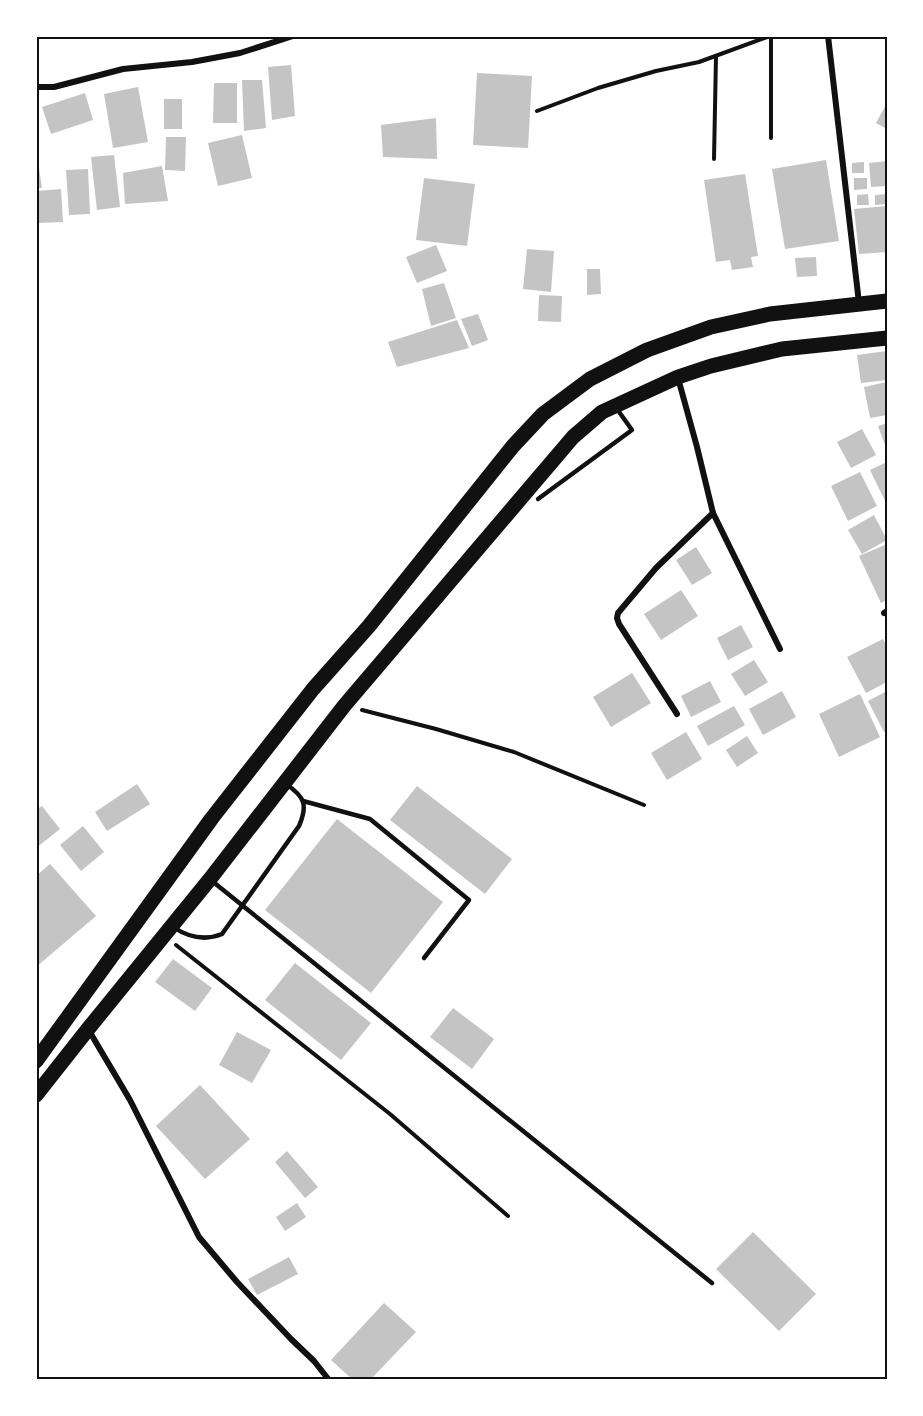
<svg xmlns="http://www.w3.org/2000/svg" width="923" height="1416" viewBox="0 0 923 1416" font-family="Montserrat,sans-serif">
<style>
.building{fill:#c4c4c4}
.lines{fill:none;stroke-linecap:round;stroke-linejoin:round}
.path{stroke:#111;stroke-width:4}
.service{stroke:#111;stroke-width:4.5}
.minor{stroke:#111;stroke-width:6}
.trunk{stroke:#111;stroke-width:15}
.neatline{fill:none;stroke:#111;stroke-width:2}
</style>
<rect width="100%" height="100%" fill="#fff"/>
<g class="building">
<polygon points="291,65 295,116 272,120 268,67"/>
<polygon points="477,73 532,76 528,148 473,145"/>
<polygon points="242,80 262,80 266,128 244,131"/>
<polygon points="214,83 237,83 237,123 213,123"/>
<polygon points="138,87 148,142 113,148 104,94"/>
<polygon points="85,93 93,120 51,134 42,107"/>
<rect x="164" y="99" width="18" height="30"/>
<polygon points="887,103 887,129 876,123"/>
<polygon points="436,118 437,159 383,157 381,125"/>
<polygon points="242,135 252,178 218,186 208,143"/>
<polygon points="166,137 186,137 185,171 165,170"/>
<polygon points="36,155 37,155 42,188 36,188"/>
<polygon points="114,155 120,207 97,210 91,157"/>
<polygon points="826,160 839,241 785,249 772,169"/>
<polygon points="887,161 887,186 871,187 869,163"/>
<polygon points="864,162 864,173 852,173 852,163"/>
<polygon points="162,166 168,201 125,204 123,173"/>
<polygon points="88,169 90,214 69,215 66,170"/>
<polygon points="745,174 758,256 751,257 753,267 732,270 730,260 716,262 704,180"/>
<polygon points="424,178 475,184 467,246 416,240"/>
<polygon points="854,178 867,178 867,189 854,190"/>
<polygon points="61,189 63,222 39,223 37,191"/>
<polygon points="868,194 869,205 857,205 857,195"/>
<polygon points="887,194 887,204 875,205 875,195"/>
<polygon points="887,206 887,252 859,254 854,209"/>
<polygon points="436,245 447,271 417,283 406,257"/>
<polygon points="527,249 554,251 551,292 523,289"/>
<polygon points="816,257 817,276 797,277 795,258"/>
<polygon points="587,269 600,269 601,294 587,295"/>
<polygon points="444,283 456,318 431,326 422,289"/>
<polygon points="539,295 562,296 561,322 538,321"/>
<polygon points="478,314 488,340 472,346 461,319"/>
<polygon points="457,320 469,348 397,367 388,342"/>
<polygon points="887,351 887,380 861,383 857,355"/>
<polygon points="887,382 887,415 870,418 864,387"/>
<polygon points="887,423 887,445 885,445 878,426"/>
<polygon points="862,429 876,455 851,468 837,442"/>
<polygon points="887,462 887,505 870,470"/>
<polygon points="860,472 877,506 848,521 831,486"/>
<polygon points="874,515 887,540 862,554 848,530"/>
<polygon points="887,544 887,600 881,603 859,556"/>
<polygon points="696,547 712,573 692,585 676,560"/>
<polygon points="681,590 698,616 661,640 644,614"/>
<polygon points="741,625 753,647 728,660 717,638"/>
<polygon points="883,639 887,647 887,682 866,693 847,657"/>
<polygon points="754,660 768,682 745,696 731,674"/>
<polygon points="632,673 651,703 611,727 593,697"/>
<polygon points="710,681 721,702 691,717 681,696"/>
<polygon points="782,691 796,717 763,735 749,709"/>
<polygon points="887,691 887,731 884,732 868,701"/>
<polygon points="860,694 880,737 839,757 819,714"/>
<polygon points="734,706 745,725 708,746 697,726"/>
<polygon points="686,732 702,759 667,780 651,753"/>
<polygon points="747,736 758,753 737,767 726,750"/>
<polygon points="137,784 150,804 107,831 95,812"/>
<polygon points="417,786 512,859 485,894 390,820"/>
<polygon points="42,806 60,829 36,848 36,810"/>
<polygon points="337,819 443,902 371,993 265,910"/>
<polygon points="83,826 104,852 81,871 60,845"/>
<polygon points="50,864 96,916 36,967 36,876"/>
<polygon points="173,959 212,988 195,1011 155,982"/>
<polygon points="295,963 371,1023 341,1060 265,1000"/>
<polygon points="453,1008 494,1039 472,1069 430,1037"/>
<polygon points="237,1032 271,1050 252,1083 219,1065"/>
<polygon points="200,1085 250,1139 205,1179 156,1126"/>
<polygon points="287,1151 318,1187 305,1198 275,1162"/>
<polygon points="297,1203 306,1217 285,1231 276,1217"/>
<polygon points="753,1232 816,1294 779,1331 716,1269"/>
<polygon points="289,1257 298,1274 257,1295 248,1279"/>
<polygon points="384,1303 416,1332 370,1380 353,1380 331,1360"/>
</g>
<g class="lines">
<g class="path">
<polyline points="771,36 771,138"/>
<polyline points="537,111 598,88 656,71 699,62 770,36"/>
<polyline points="714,159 716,56"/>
<polyline points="362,710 436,729 514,752 644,805"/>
<polyline points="176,945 390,1114 508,1216"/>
</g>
<g class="service">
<polyline points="538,499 632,430 617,409"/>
<polyline points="303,801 370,819 469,900 424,958"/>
<polyline points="212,881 712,1283"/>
<path d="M 173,927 C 188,937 205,941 222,934 L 299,826 C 308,805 305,797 286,784"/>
</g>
<g class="minor">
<polyline points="828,36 859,303"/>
<polyline points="36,87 54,87 123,69 192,62 240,53 293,36"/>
<polyline points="678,378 697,447 713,513 780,649"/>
<polyline points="884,613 887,611"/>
<polyline points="677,714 619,624 617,618 618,613 656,568 713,513"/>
<polyline points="88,1029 130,1100 199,1237 237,1282 291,1339 314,1361 329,1380"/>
</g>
<g class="trunk">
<polyline points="36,1061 212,818 313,689 369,626 513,446 543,414 590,379 647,350 711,327 770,314 887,301"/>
<polyline points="36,1095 88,1029 210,879 344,706 573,437 602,412 678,377 711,366 782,349 887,338"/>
</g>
</g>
<rect width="923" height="1416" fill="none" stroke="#ffffff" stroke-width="75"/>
<rect x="38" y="38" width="848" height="1340" class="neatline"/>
</svg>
